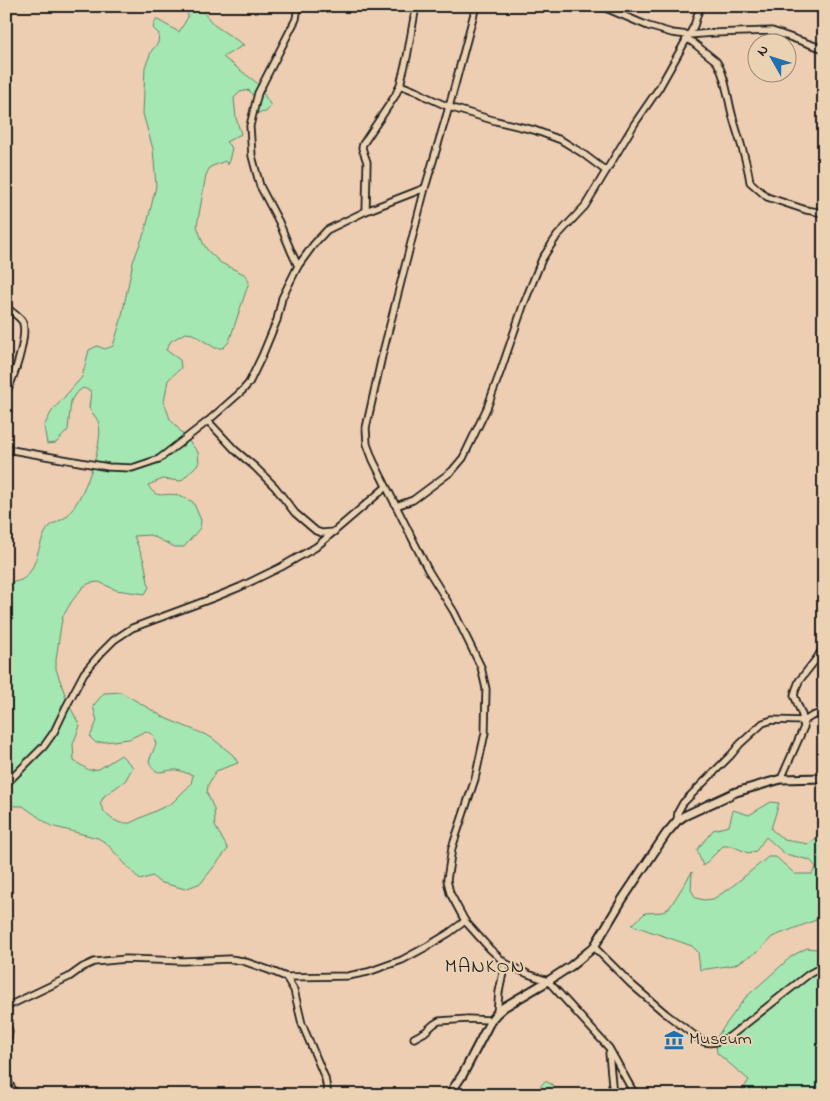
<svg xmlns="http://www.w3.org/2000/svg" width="830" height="1101" viewBox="0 0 830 1101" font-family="'Indie Flower',sans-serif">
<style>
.green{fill:#a4e7b2;stroke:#608267}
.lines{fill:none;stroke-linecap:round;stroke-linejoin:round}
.minor-casing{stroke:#1c1c1c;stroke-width:9}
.tertiary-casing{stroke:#1c1c1c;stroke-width:11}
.minor{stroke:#ebd2b3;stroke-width:5.5}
.tertiary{stroke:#ebd2b3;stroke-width:7}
.labels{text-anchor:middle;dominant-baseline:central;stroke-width:4;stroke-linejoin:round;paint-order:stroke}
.poi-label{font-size:18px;fill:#1c1c1c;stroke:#ebd2b3;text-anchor:start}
.quarter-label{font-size:20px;letter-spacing:1px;fill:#1c1c1c;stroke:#ebd2b3}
</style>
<rect width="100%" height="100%" fill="#eeceb2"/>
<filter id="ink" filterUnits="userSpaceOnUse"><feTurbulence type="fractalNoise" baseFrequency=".02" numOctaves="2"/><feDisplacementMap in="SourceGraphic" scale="10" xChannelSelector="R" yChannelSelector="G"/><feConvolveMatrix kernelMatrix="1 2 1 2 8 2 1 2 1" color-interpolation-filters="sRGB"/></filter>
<g filter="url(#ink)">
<g class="green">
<path d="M 190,6 L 198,6 L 214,25 L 244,45 L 223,57 L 257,83 L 271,106 L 266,112 L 257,113 L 252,106 L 254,97 L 249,90 L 240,92 L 234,98 L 236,118 L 241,134 L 226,142 L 232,148 L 228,165 L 225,161 L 210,167 L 206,175 L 197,226 L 203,243 L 208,251 L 221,263 L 246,275 L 249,282 L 229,342 L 223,348 L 215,348 L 193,334 L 185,333 L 171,341 L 166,350 L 180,360 L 181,368 L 168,380 L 164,402 L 170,419 L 198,452 L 199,463 L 181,481 L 163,479 L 148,485 C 157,501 163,492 177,495 C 182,496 188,500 193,502 L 201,520 L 200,528 L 184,547 L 175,547 L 150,535 L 134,536 L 144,561 L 149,587 L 145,594 L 116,590 L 99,582 L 90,583 L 83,587 L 72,601 L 63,616 L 61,625 L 56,660 L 56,669 L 68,703 L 80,726 L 73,744 L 74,761 L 89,770 L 99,769 L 121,755 L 133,767 L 125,781 L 104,796 L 100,804 L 105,813 L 112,819 L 120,823 L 130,823 L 172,803 L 191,784 L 193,775 C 188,774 182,771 177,770 C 163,769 156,779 149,761 L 156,744 L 153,735 L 146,731 L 129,739 L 96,743 L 90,737 L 97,721 L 93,706 L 104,693 L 121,692 L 167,719 L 204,734 L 212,738 L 233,755 L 238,763 L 216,771 L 208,785 L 207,793 L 214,809 L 215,826 L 228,849 L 201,883 L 185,889 L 159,882 L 152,876 L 140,880 L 106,843 L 98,838 L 51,826 L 23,806 L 6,806 L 6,582 C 11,582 17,582 21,580 C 38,572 37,541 49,527 C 54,522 61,521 66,517 C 82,502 104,446 99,424 C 98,419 92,413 89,408 L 91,391 L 83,388 L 75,394 L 71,401 L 68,430 L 56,443 L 47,444 L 44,426 L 52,411 L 82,377 L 89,350 L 97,346 L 105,349 L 113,346 L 121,320 L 133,262 L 146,228 L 156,186 L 153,149 L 143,114 L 145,67 L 152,50 L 158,43 L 159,34 L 153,28 L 156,19 L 179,32 L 188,17 L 187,8 Z"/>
<polygon points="771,802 779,803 771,829 784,840 809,844 822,833 824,827 824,918 821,918 772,937 759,951 734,965 700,970 698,952 692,946 632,925 645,913 663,912 670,907 692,872 691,890 696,898 704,900 713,899 729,889 768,857 776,857 795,874 812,874 816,867 810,860 785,854 766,837 756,851 748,853 732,846 723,846 703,866 697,850 713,830 729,826 733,810 749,815"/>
<polygon points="807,948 824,950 824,1095 739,1095 749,1080 717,1053 716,1043 718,1035 745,998 792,956"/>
<polygon points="545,1081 553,1085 557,1095 533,1095"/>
</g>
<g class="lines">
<defs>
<g id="minor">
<polyline points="298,6 296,19 258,93 250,126 252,156 260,186 279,222 291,251 298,266"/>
<polyline points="476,6 449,107 425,188 382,356 366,428 367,444 373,460 428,570 454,612 481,667 486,689 485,733 475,779 452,848 447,880 450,893 465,921 490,949 505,963 528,974 548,981 609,1048 635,1095"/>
<polyline points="601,6 648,26 672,33 688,35 713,33 772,31 824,49"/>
<path d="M 686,39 L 691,41 L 716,61 C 725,73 728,99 732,114 C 738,137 747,159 750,182 L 767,197 L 806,210 L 824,213"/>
<polyline points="400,85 418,92 427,97 449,107 496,121 534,130 561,140 582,153 606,171"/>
<polyline points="366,211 367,162 362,148 363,144 395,96 400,85 407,57 416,6"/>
<path d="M 6,307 C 11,312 21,317 23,323 C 27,338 14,379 6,392"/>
<polyline points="208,421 235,450 255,467 275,487 295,513 316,531 322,533 334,532"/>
<polyline points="824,427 822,441 824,454"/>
<polyline points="6,449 108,467 132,468 159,459 208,421 242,391 249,383 262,356 277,320 282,298 298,266 314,244 327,230 366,211 425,188"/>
<polyline points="396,506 413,500 452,471 463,458 487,408 501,370 523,306 542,259 557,236 585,206 635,123 659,88 694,26 700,6"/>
<polyline points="781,779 804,727 802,715 794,695 796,689 799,681 817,658 824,646"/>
<polyline points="6,784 44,746 54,732 66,707 84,673 101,653 114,640 132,628 213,598 240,587 281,567 316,547 386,487"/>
<polyline points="677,821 678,812 683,803 731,755 740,744 763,723 772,720 804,721 812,716 824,712"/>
<path d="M 594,947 L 631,984 L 666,1014 L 702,1041 C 712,1045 719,1041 729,1037 L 809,974 L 824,966"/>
<polyline points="286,977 294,990 302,1024 325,1078 328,1095"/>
<polyline points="6,1007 69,977 83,967 94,962 126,959 183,961 230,959 243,961 269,970 286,977 348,976 368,972 402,960 426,947 449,933 465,921"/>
<polyline points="497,1013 499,992 505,963"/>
<polyline points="6,1024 9,1031 6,1051"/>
<polyline points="414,1038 425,1032 434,1024 439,1021 468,1019 491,1020"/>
<polyline points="609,1053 613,1095"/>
<path d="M 6,1064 C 7,1078 7,1085 18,1095"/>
</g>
<polyline id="tertiary" points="449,1095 463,1074 491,1020 497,1013 504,1007 548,981 571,966 594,947 622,900 666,834 677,821 684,816 736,792 781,779 824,778"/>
</defs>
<use href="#minor" class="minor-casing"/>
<use href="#tertiary" class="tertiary-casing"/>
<use href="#minor" class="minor"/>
<use href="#tertiary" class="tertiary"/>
</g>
</g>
<defs>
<symbol id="museum-bare" viewBox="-9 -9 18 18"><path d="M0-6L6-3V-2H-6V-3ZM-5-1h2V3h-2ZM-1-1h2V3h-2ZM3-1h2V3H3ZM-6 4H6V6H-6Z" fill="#1f6fb2" stroke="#ebd2b3" stroke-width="2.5" paint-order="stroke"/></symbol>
</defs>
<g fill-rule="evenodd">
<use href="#museum-bare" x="660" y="1026" width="28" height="28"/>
</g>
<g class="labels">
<g class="poi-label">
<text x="689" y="1040">Museum</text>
</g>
<g class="quarter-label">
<text x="485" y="967">MANKON</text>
</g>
</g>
<rect width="830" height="1101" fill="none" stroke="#ebd2b3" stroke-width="25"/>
<rect x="12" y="12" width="805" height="1076" fill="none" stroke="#1c1c1c" stroke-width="2" filter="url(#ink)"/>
<g transform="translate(772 58) rotate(309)"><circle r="24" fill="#ebd2b3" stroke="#988977"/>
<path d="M0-4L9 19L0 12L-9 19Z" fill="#1f6fb2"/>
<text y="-8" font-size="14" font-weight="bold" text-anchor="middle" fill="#1c1c1c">N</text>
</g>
</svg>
